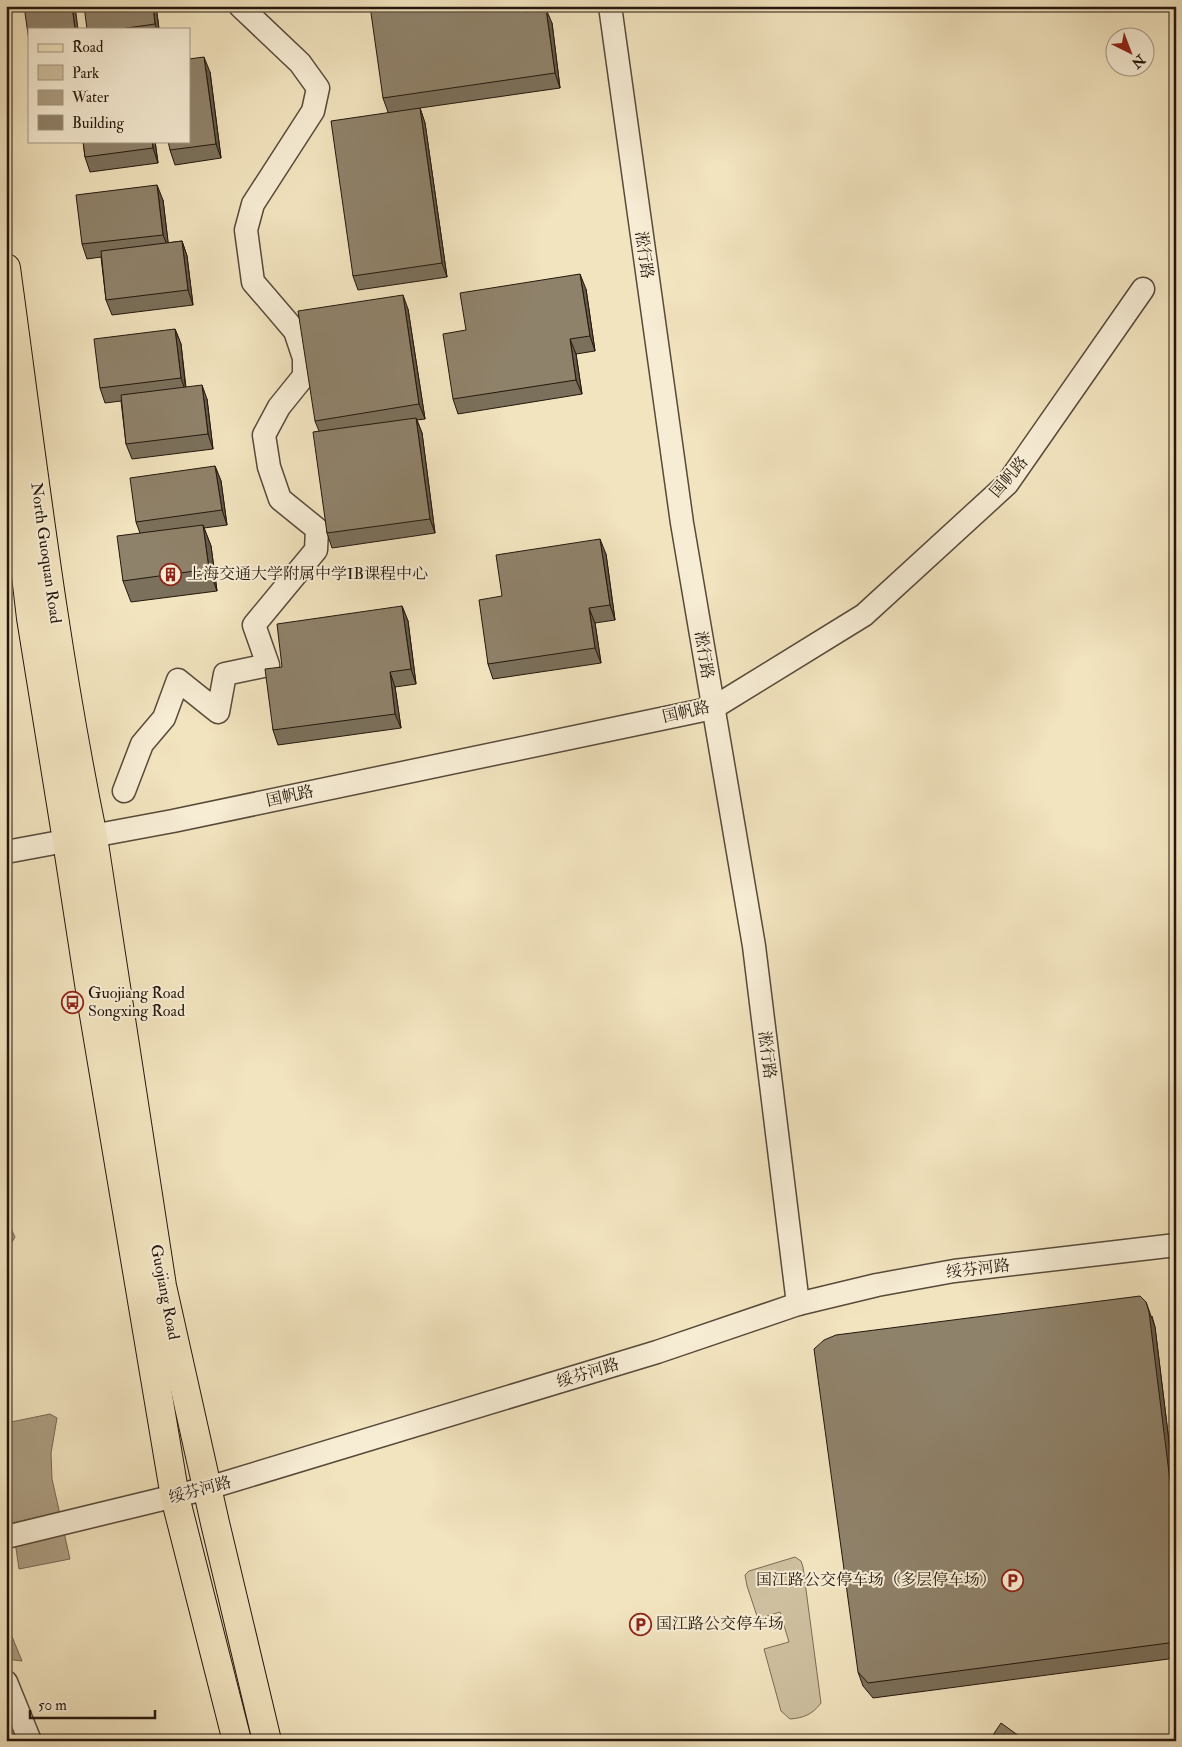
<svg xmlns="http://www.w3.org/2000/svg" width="1182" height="1747" viewBox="0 0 1182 1747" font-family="'IM FELL Double Pica','Noto Serif SC',serif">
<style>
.green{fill:#cfc1a1;stroke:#7a6c57}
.water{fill:#ac9e82;stroke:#766853}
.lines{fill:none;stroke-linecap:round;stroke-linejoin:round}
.minor-casing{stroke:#584a3a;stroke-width:25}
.major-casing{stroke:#24170d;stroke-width:30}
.minor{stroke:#f7edd5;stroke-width:22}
.major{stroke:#f2e4bf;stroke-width:28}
.wall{fill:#7b705b;stroke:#24170d}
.shaded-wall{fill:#645b4a;stroke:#24170d}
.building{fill:#8f826a;stroke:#24170d}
.labels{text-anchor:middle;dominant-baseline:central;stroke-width:4;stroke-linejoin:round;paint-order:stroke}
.street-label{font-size:16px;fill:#24170d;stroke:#f7edd5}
.poi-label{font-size:16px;fill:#24170d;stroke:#f7edd5;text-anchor:start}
</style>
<rect width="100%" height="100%" fill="#f2e4bf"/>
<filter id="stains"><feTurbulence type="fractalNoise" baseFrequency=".004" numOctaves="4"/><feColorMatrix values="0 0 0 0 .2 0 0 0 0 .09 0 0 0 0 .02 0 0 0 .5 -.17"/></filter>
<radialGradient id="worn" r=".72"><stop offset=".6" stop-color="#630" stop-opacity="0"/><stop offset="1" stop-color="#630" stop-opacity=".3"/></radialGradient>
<path class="green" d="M 795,1557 L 801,1561 L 803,1567 L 821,1703 C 812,1715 803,1718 790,1719 L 781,1711 L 764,1649 L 789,1642 L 780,1612 L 758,1619 L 747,1586 L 745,1575 L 749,1571 Z"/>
<g class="water">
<polygon points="6,1218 15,1237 6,1253"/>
<polygon points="50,1414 57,1418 51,1453 52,1479 70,1559 19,1569 8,1493 6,1423"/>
<polygon points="6,1622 22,1661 6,1659"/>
</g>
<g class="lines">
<defs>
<g id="minor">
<polyline points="610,6 682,523 754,946 798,1304"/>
<polyline points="124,791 142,744 164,718 178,680 218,712 225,674 268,665 254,625 316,550 317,529 280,499 269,467 264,435 279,407 304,376 304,358 295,331 253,282 246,230 253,204 313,111 318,88 300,63 240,6"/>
<polyline points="6,852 173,821 713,708 864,615 1007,484 1143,289"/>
<polyline points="6,1537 208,1488 657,1352 798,1304 877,1285 954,1271 1176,1245"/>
<polyline points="6,1682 30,1741"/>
</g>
<g id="major">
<path d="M 6,268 C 32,458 54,649 93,837 L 162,1286 L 215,1523 L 267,1741"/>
<polyline points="6,405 31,618 67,841 92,1003 175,1497 237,1741"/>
</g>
</defs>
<use href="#minor" class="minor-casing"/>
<use href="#major" class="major-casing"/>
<use href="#minor" class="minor"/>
<use href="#major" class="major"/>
</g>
<g class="wall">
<polygon points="156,6 159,29 87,29"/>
<polygon points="528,11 552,23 560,88 420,108 425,123 447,277 358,290 353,276 388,112 383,98"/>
<polygon points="210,72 221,158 175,165 170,150"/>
<polygon points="83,141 155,141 158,163 90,172 85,157"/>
<polygon points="163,200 168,243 182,241 187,256 193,305 112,315 106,300 101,257 87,259 82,244"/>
<polygon points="586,289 595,351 576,354 582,394 458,414 453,399"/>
<polygon points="408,309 425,419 417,420 422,433 435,533 332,548 327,533 319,431 315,421"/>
<polygon points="175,329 181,344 186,387 207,399 213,449 132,459 126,444 121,401 105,403 100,388"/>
<polygon points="215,466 221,481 227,525 204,528 211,546 217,591 131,602 123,581 140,533 136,522"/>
<polygon points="606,554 615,620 595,623 601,663 493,679 488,664 502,596"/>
<polygon points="402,606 408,621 416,684 395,687 401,728 278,745 273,730 282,667"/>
<polygon points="1152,1316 1155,1327 1176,1499 1176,1658 873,1698 863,1686 858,1672"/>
</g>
<g class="shaded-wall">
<polygon points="72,6 75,6 78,29 75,29"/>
<polygon points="153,6 156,6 159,29 157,29 155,24"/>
<polygon points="524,6 527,6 530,27 525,12"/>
<polygon points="546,9 552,23 560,88 555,73"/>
<polygon points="204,57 210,72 221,158 216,144"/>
<polygon points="420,108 425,123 447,277 442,263"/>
<polygon points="152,141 155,141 158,163 153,148"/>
<polygon points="157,185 163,200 169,249 163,235"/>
<polygon points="182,241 187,256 193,305 188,290"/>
<polygon points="580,274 586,289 595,351 590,336"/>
<polygon points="403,295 408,309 425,419 419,404"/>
<polygon points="175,329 181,344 186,393 181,378"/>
<polygon points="570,339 576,354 582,394 576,380"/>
<polygon points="202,385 207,399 213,449 208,434"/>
<polygon points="416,418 422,433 435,533 430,519"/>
<polygon points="215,466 221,481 227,525 222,510"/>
<polygon points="203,525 211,546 217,591 209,569"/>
<polygon points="600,539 606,554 615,620 610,605"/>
<polygon points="402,606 408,621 416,684 411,669"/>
<polygon points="589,608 595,623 601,663 595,648"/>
<polygon points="390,672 395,687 401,728 395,714"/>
<polygon points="1146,1302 1155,1327 1176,1499 1176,1529"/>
</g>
<g class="building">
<polygon points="24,6 72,6 75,29 29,29 29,41"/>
<polygon points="84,6 153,6 155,24 120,29 87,29"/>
<polygon points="370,6 524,6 525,12 546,9 555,73 383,98"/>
<polygon points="204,57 216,144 170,150 168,141 189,141 189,59"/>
<polygon points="420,108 442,263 353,276 331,121"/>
<polygon points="83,141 152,141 153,148 85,157"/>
<polygon points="157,185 163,235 82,244 76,195"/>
<polygon points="182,241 188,290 106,300 101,251"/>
<polygon points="580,274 590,336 570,339 576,380 453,399 443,334 466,330 460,293"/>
<polygon points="403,295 419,404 315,421 298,311"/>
<polygon points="175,329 181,378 100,388 94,339"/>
<polygon points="202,385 208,434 126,444 121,395"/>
<polygon points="416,418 430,519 327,533 313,432"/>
<polygon points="215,466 222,510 136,522 130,478"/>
<polygon points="203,525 209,569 123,581 117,536"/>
<polygon points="600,539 610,605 589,608 595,648 488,664 479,600 502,596 496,555"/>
<polygon points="402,606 411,669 390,672 395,714 273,730 265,669 282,667 277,624"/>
<polygon points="1140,1296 1146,1302 1149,1312 1176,1529 1176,1642 868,1683 858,1672 814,1349 824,1340 836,1335"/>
<polygon points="1001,1723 1026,1741 989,1741"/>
</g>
<defs>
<symbol id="building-ring" viewBox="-11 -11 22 22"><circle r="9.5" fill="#f7edd5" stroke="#8f2418" stroke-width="1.5"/><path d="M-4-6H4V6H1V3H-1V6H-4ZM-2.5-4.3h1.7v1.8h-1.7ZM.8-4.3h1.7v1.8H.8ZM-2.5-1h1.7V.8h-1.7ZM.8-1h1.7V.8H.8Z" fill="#8f2418"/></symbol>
<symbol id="bus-ring" viewBox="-11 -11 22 22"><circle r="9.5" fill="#f7edd5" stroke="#8f2418" stroke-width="1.5"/><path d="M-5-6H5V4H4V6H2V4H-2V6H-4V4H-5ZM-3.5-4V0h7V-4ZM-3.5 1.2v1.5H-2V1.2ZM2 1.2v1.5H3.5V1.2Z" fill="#8f2418"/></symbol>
<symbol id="parking-ring" viewBox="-11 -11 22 22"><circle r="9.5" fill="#f7edd5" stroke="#8f2418" stroke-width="1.5"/><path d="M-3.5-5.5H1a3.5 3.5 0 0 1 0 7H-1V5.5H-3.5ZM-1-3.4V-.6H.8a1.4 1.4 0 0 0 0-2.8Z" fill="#8f2418"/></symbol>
</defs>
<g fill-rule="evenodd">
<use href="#building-ring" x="158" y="562" width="25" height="25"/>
<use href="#bus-ring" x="60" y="990" width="25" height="25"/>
<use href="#parking-ring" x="1000" y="1568" width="25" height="25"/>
<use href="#parking-ring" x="628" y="1612" width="25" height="25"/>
</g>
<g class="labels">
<g class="street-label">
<text transform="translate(644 255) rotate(82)">淞行路</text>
<text transform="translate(1009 477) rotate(-49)">国帆路</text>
<text transform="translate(46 553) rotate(82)">North Guoquan Road</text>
<text transform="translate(704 655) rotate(81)">淞行路</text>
<text transform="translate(686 712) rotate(-13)">国帆路</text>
<text transform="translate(290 796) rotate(-12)">国帆路</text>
<text transform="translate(767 1055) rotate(83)">淞行路</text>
<text transform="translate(978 1269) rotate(-7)">绥芬河路</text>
<text transform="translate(165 1292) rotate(79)">Guojiang Road</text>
<text transform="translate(588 1373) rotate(-17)">绥芬河路</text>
<text transform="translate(200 1490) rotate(-15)">绥芬河路</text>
</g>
<g class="poi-label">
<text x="187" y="574">上海交通大学附属中学IB课程中心</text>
<text x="88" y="993">Guojiang Road<tspan x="88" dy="18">Songxing Road</tspan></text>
<text x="996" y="1580" text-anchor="end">国江路公交停车场（多层停车场）</text>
<text x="656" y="1624">国江路公交停车场</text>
</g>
</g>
<rect width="1182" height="1747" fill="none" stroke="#f2e4bf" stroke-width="25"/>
<rect x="8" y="8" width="1167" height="1732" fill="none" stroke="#24170d" stroke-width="2.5"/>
<rect x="12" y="12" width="1157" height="1722" fill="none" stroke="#24170d"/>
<rect x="28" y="28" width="162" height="115" fill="#f7edd5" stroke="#a39785"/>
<rect x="38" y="44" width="25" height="8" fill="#f2e4bf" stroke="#a39785"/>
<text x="72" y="52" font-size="15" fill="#24170d">Road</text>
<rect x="38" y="65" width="25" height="15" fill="#cfc1a1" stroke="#a39785"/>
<text x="72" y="78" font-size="15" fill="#24170d">Park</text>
<rect x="38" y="90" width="25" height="15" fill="#ac9e82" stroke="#a39785"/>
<text x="72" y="102" font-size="15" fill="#24170d">Water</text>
<rect x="38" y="115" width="25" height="15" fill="#8f826a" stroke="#a39785"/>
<text x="72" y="128" font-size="15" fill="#24170d">Building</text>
<g transform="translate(1130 52) rotate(138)"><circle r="24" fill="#f7edd5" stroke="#a39785"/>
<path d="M0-4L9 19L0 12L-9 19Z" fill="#8f2418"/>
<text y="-8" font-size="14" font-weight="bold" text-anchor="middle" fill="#24170d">N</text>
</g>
<path d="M30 1710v8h125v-8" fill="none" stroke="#24170d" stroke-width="2.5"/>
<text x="38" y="1710" font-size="15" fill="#24170d" stroke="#f7edd5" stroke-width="4" paint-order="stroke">50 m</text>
<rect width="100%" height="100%" filter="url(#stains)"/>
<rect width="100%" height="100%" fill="url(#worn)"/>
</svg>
